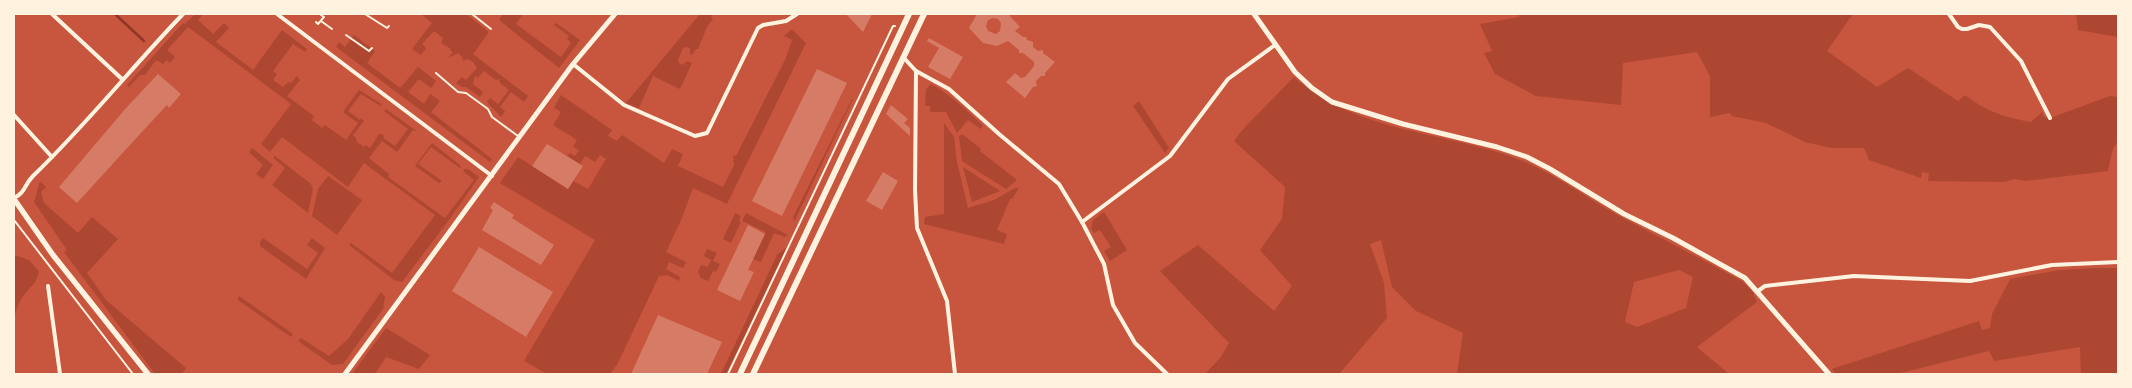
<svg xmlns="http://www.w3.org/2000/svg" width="2132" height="388" viewBox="0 0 2132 388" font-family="Cabin,sans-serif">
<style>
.green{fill:#ae4732;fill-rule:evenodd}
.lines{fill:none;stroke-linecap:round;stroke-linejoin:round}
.stream{stroke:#8f3625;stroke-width:2.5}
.building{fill:#d67c66;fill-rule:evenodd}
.path{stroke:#fff3e0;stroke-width:2}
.service{stroke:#fff3e0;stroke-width:2}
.minor{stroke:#fff3e0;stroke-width:4}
.tertiary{stroke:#fff3e0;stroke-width:5}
.secondary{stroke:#fff3e0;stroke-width:5.5}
.primary{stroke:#fff3e0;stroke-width:6}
</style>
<rect width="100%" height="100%" fill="#c8553d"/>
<g class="green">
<polygon points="195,14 203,14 198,20 213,34 224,23 229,28 216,42 253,70 282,30 307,49 305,52 293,44 273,71 277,74 273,80 283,87 288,82 291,83 297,76 300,80 287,96 314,116 312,120 322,128 325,125 346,140 358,123 343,112 359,90 380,103 382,107 361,94 348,111 360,120 361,118 364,121 353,135 357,139 356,141 364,147 366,145 370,148 379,134 382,134 384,136 383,138 395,146 408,129 384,111 386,109 418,132 413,130 397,152 382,141 369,158 389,174 388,177 445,218 474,180 463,171 464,169 468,169 479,177 449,220 402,282 394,280 349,245 351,243 392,273 435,215 364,163 348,187 282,137 270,152 261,144 291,104 188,27 167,50 175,57 170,63 167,60 163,64 156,60 145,75 140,75 129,87 127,85 183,23 185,24"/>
<polygon points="421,14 466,14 489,32 473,54 528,96 524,102 511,92 500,107 505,111 501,117 487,102 490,98 498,104 509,90 500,83 499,79 496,80 484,71 478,78 475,76 473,84 483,92 480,97 466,87 462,87 456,83 462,77 466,80 477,68 473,62 468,59 463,61 463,58 458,53 448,58 453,52 450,50 451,47 449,48 441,43 443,38 434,31 422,44 426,48 421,55 412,49 432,23"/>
<polygon points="503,14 523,14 516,24 561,57 571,43 567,39 569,36 554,25 556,23 580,40 559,68 499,20"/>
<polygon points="700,14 713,14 711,18 713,19 707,27 698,49 696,49 692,55 690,54 690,48 686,47 683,48 678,60 679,63 683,65 687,61 692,63 680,89 653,76 639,108 626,103"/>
<path d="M 1519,14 L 1853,14 L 1827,51 L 1877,87 L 1908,68 L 1958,101 L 1965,95 C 1985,111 2006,118 2031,122 L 2042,112 L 2044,117 L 2050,118 L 2110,96 L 2118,97 L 2118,142 L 2113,148 L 2108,171 L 2026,181 L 2014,179 L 2005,182 L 1928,181 L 1929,173 L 1922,172 L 1921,178 L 1869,160 L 1864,148 L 1831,148 L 1805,142 L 1766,123 L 1732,116 L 1730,113 L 1710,117 L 1710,76 L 1697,52 L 1623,63 L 1621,105 L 1536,96 L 1495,74 L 1484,53 L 1492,51 L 1480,24 L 1519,17 Z"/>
<polygon points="2076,14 2118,14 2118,37 2078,30"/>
<polygon points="792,29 806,43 727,204 693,188 682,218 666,252 686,262 683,268 669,262 666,269 680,277 679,281 667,275 659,276 618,363 610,374 547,374 524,361 595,240 500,183 518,157 568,189 573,181 588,189 606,159 600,155 595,162 585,156 580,164 567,156 570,153 575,156 579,151 573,146 577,140 553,125 561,112 554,108 561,95 612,130 608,136 617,141 622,135 664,163 672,149 683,154 678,166 723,187 734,165 733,155 736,156 785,60 792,40 784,36"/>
<polygon points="354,35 375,51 367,63 400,88 418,67 436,81 431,88 419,79 408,92 424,104 430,94 440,101 431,112 492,159 490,162 336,47 339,42 345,47"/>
<path d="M 1294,77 C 1357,134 1448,131 1523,161 C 1559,176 1591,201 1625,219 C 1664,240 1704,260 1742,281 L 1753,292 L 1757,302 L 1697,347 L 1729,374 L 1457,374 L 1463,333 L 1416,311 L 1392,287 L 1381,240 L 1370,244 L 1384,283 L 1387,318 L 1339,374 L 1205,374 L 1221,357 L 1229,343 L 1160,271 L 1198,245 L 1274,311 L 1292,286 L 1260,250 L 1282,219 L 1285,187 L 1234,141 L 1244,128 ZM 1679,270 L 1693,277 L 1686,308 L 1637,327 L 1625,322 L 1634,282 Z"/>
<path d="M 931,84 C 951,95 967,110 983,126 L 981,129 L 968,120 L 957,133 L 946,112 L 930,112 L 930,106 L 925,106 L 926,89 Z"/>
<polygon points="852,99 853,99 794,222 793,217"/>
<polygon points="1139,101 1169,148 1165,153 1133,106"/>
<polygon points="944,123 954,137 957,162 968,208 994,200 1015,188 1019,188 1012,199 1010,199 997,230 1007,234 1004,244 924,224 925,217 944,214"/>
<polygon points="962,134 981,149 980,151 1017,180 1006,189 962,161 959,136"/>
<polygon points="432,143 461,166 460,168 431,147 418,164 442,181 439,183 415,166"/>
<polygon points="252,148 273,165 263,179 256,174 263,165 249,152"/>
<polygon points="275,156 311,184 313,189 308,213 272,185 285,168 273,158"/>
<polygon points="963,167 1000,191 972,202"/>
<polygon points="328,176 362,200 337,235 312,216 318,189"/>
<polygon points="40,181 46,187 41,192 44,203 78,233 92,217 118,239 87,273 106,300 186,368 182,374 155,374 64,252 67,250 34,202"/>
<polygon points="1104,212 1127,250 1110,261 1104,251 1111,247 1100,230 1094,233 1091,228 1093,220"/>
<polygon points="735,213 741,216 739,221 741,222 731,243 723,239"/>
<polygon points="746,213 788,235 785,237 774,233 761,262 753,259 766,232 742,221"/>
<polygon points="263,238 307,269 318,253 307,245 312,238 325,248 306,279 260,246 260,242"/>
<polygon points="787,247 726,374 721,374 777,255"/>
<polygon points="707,249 717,253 713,261 720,264 716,272 713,271 708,281 701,278 698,272 701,265 708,267 711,260 704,256"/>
<path d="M 14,255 L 29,260 L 39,271 C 35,287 33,283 24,295 C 18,303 15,312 14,322 Z"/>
<polygon points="2097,268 2118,268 2118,374 2081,374 2080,347 1994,361 1989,351 1897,374 1836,374 1832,369 1979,321 1982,330 1990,328 1992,314 2010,279 2059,270"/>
<polygon points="381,292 385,297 383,309 343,364 332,365 298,341 301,338 329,356 348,339"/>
<polygon points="239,296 293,334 291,337 238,300"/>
<polygon points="386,328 430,355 419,369 386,357 375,374 352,374"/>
</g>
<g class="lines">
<polyline class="stream" points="115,14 144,41"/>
</g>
<g class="building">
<polygon points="846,14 872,14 863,32"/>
<path d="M 977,14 L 1008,14 L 1020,27 L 1015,31 L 1023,37 L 1026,37 L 1027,40 L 1033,42 L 1033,47 L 1038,51 L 1043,50 L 1043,53 L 1055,62 L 1045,73 L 1045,76 L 1041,76 L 1036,81 L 1037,86 L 1033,87 L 1025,98 L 1006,82 L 1015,73 L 1021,78 L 1025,77 L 1034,66 L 1034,62 L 1023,53 L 1019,53 L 1019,50 L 1008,41 L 997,46 L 983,43 L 969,28 ZM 993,18 L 998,19 L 1001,23 L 1000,31 L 996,34 L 988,31 L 986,26 L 988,20 Z"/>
<polygon points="929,38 963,57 950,79 928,67 939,48 927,41"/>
<polygon points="817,69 847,83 782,216 752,201"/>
<polygon points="158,74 181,94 169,108 167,105 140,134 77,203 59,187 126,108"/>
<polygon points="891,105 908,119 904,123 910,128 910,136 886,114"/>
<polygon points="547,144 583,166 568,189 532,166"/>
<polygon points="883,172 898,181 882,210 866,201"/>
<polygon points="494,202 514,215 512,218 554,245 541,265 482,230 493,210 490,208"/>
<polygon points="748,225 765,234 748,270 754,272 740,301 717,290"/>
<polygon points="479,247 553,292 526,337 452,291"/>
<polygon points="658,315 722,342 707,374 631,374"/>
</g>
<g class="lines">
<g class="path">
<polyline points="365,14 387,28 389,26"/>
<polyline points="321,21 332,29"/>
<polyline points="316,22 318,24 324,17 321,15"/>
<polyline points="346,35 369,51 372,48"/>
<polyline points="14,220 133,374"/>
<polyline points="728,374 893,26 895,26"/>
</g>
<g class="service">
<polyline points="472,14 491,29"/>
<polyline points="436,73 458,92 466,93 488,109 492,117 518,136"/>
</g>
<g class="minor">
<polyline points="52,14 122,79"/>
<polyline points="277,14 492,176"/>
<polyline points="1949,14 1958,27 1962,29 1967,29 1979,25 1990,27 2021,61 2050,118"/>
<polyline points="903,57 916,71 915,190 917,228 947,301 955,374"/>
<polyline points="573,64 624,105 695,136 707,133 758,28 763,25 786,21 797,14"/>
<polyline points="916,71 949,89 999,134 1059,184 1082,222 1104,264 1113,305 1135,343 1167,374"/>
<polyline points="14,115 52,157"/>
<path d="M 14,198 C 26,192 24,185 33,176 C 86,125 132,67 183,14"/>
<polyline points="1082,222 1170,156 1228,79 1275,45"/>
<polyline points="48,286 60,374"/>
<polyline points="1758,291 1765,286 1854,276 1970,281 2052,265 2118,262"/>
</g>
<g class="tertiary">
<polyline points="1254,14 1295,72 1312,88 1332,102 1403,124 1497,147 1527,157 1550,169 1624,214 1673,238 1745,278 1829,374"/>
<polyline points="345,374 573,64 615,14"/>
</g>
<polyline class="secondary" points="14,199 53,255 148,374"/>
<g class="primary">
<polyline points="740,374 909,14"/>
<polyline points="753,374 924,14"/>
</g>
</g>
<rect width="2132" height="388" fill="none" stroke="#fff3e0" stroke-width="30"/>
</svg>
